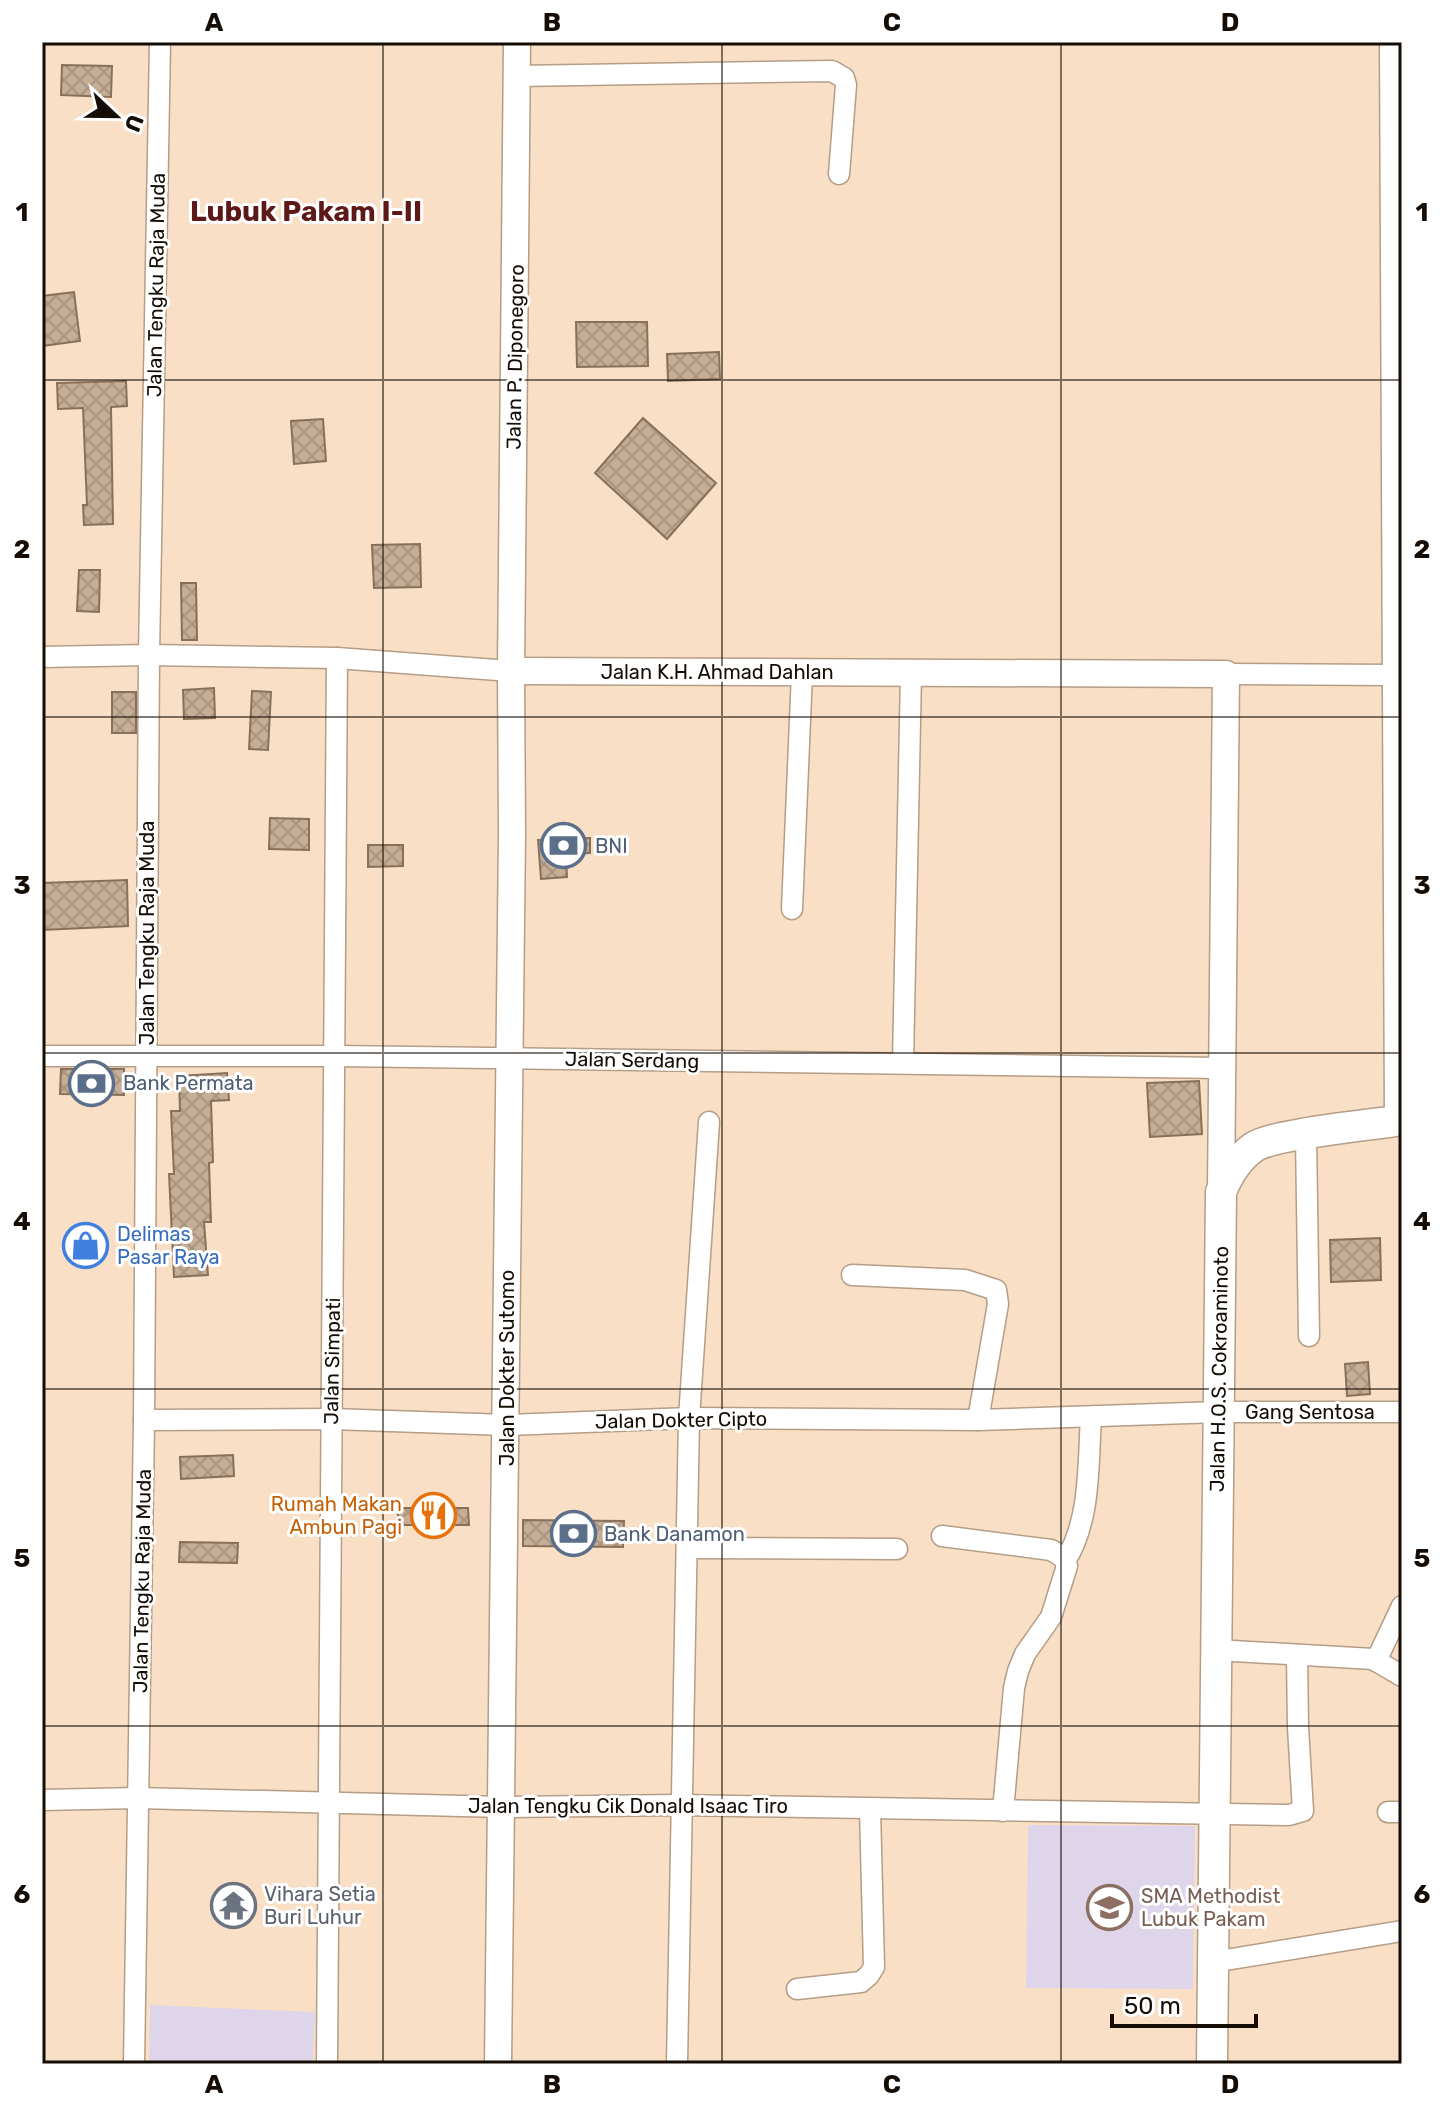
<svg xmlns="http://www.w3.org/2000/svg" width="1444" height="2106" viewBox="0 0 1444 2106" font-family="Rubik,sans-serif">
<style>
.education{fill:#dfd5ea}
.building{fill:url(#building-cross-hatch);stroke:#88715b;stroke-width:2}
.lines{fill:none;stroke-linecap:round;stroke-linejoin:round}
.minor-casing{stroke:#b59d86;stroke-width:23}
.major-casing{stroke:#b59d86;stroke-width:29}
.highway-casing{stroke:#b59d86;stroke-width:33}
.minor{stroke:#fff;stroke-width:20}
.major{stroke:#fff;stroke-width:26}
.highway{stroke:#fff;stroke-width:30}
.grid{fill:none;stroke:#150d05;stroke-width:2;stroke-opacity:0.55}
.labels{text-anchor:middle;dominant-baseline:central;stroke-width:6;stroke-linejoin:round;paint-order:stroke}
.street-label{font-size:20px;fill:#150d05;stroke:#fff}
.service-label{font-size:20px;fill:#4e5e75;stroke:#fff;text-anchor:start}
.shop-label{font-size:20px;fill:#366cbe;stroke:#fff;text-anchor:start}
.food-label{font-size:20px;fill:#c56008;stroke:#fff;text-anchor:end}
.worship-label{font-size:20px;fill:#5b616d;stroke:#fff;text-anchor:start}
.education-label{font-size:20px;fill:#785e54;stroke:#fff;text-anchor:start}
.district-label{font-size:28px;font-weight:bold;fill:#5d1818;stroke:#fff}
.neatline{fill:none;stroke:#150d05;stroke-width:3}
.grid-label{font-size:26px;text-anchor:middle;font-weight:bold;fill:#150d05}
</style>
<defs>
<pattern id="building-cross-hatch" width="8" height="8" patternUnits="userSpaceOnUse" patternTransform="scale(2)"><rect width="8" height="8" fill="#c5ad96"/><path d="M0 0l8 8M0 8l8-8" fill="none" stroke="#a89480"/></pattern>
</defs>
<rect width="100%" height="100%" fill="#f8dfc6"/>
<g class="education">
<polygon points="1028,1825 1195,1826 1193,1989 1026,1988"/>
<polygon points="150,2005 315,2012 313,2064 149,2064"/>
</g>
<g class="building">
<polygon points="62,65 112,66 111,97 61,95"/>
<polygon points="74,292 80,341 42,346 42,296"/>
<polygon points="576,322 647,322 648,366 577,367"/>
<polygon points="719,352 720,379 668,381 667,354"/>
<polygon points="126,381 127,406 111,407 113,524 84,525 83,505 87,505 83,408 58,409 57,383"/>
<polygon points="643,418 716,483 667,539 595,473"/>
<polygon points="323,419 326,461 294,464 291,421"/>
<polygon points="420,544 421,587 374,588 372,545"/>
<polygon points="79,570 100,570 99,612 77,611"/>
<polygon points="181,583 196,583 197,640 182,640"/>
<polygon points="214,688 215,718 184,719 183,690"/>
<polygon points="252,691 271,692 268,750 249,749"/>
<rect x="112" y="692" width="24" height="41"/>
<polygon points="270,818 309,819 309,850 269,849"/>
<polygon points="590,838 590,853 566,854 567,877 541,879 538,840"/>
<polygon points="368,845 403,845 403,866 368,867"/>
<polygon points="127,880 128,926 42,930 42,883"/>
<polygon points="61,1069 124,1069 124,1095 60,1094"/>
<polygon points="227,1073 229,1100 211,1101 213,1162 209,1163 211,1222 204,1222 208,1275 174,1277 169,1174 174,1174 171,1111 180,1111 179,1076"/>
<polygon points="1199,1081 1202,1134 1150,1137 1147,1083"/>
<polygon points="1380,1238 1381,1280 1331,1282 1330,1240"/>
<polygon points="1368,1362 1370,1394 1347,1396 1345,1364"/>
<polygon points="233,1455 234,1476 181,1479 180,1457"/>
<polygon points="398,1508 468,1508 469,1525 398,1525"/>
<polygon points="523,1520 624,1521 623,1547 523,1546"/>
<polygon points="180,1542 238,1543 237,1563 179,1562"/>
</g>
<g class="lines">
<defs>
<g id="minor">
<polyline points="1390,42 1395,1121"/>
<polyline points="517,76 832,71 844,78 846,85 839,174"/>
<polyline points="42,657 149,655 337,658 511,671"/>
<polyline points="1226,674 1393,675"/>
<polyline points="792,909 802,673"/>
<polyline points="42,1056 336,1056 1222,1068"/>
<polyline points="903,1063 911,673"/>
<polyline points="1306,1135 1309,1336"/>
<polyline points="852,1275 965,1280 996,1290 998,1304 978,1420"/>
<polyline points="144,1420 332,1419 507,1425 689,1418 978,1420 1219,1412 1402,1412"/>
<polyline points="942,1536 1051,1550 1063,1557 1065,1561"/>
<polyline points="687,1548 897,1549"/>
<polyline points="1216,1650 1373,1659 1402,1676"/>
<polyline points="1376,1661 1402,1606"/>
<polyline points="42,1800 138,1798 502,1807 680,1805 1289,1815 1303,1811 1298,1727 1297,1655"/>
<path d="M 1003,1811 L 1014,1688 L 1018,1671 L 1025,1654 L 1051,1617 L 1067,1566 L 1065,1561 C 1091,1521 1088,1463 1091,1417"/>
<polyline points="1388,1812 1402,1812"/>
<polyline points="1213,1962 1402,1931"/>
<polyline points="797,1989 861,1982 869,1975 874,1967 870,1809"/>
<polyline points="134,2064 144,1420 149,655 160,42"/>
<polyline points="327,2064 337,658"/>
<polyline points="677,2064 689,1418 709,1122"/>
</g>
<g id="major">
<polyline points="511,671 1226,674 1221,1192"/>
<polyline points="498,2064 512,834 511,671 517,42"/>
</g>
<path id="highway" d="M 1212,2064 L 1221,1192 C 1228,1174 1237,1159 1254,1147 C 1273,1134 1373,1125 1402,1120"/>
</defs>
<use href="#minor" class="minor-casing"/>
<use href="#major" class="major-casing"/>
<use href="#highway" class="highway-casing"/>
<use href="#minor" class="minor"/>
<use href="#major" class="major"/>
<use href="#highway" class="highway"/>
</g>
<path class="grid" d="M 383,42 L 383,2064M 722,42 L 722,2064M 1061,42 L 1061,2064M 42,380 L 1402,380M 42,717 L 1402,717M 42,1053 L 1402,1053M 42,1389 L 1402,1389M 42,1726 L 1402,1726"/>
<defs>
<symbol id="bank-ring" viewBox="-11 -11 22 22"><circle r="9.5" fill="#fff" stroke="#5c6f8a" stroke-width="1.5"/><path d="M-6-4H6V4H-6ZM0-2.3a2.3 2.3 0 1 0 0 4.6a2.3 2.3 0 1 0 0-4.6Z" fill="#5c6f8a"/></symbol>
<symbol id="shop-ring" viewBox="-11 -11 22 22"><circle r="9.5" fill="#fff" stroke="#3f7fe0" stroke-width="1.5"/><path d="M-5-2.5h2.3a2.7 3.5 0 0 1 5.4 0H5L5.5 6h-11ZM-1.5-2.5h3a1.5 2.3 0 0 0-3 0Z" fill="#3f7fe0"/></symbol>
<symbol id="restaurant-ring" viewBox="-11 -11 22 22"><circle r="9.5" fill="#fff" stroke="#e8710a" stroke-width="1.5"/><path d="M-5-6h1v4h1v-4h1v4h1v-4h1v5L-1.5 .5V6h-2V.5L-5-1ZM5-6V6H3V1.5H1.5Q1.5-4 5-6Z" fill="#e8710a"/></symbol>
<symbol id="temple-ring" viewBox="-11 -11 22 22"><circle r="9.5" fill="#fff" stroke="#6b7280" stroke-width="1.5"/><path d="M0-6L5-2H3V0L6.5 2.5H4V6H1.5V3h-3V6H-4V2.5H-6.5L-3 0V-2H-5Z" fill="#6b7280"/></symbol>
<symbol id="school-ring" viewBox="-11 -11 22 22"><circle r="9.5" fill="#fff" stroke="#8d6e63" stroke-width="1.5"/><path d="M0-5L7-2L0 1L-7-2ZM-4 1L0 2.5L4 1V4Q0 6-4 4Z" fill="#8d6e63"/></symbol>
</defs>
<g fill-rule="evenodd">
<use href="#bank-ring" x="538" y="820" width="51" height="51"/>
<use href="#bank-ring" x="66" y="1058" width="51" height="51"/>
<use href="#shop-ring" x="60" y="1220" width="51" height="51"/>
<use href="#restaurant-ring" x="408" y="1490" width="51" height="51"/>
<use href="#bank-ring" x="548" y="1508" width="51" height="51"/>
<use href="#temple-ring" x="208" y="1880" width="51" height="51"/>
<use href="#school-ring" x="1084" y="1882" width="51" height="51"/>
</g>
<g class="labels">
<g class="street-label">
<text transform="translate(156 285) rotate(-89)">Jalan Tengku Raja Muda</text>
<text transform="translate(515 357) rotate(-89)">Jalan P. Diponegoro</text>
<text x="717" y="672">Jalan K.H. Ahmad Dahlan</text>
<text transform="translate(147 933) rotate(-90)">Jalan Tengku Raja Muda</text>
<text transform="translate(632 1060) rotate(1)">Jalan Serdang</text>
<text transform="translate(332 1361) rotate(-89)">Jalan Simpati</text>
<text transform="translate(507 1368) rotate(-90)">Jalan Dokter Sutomo</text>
<text transform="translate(1219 1369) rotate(-89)">Jalan H.O.S. Cokroaminoto</text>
<text x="1310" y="1412">Gang Sentosa</text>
<text transform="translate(681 1420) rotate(-1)">Jalan Dokter Cipto</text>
<text transform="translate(142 1581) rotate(-89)">Jalan Tengku Raja Muda</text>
<text x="628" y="1806">Jalan Tengku Cik Donald Isaac Tiro</text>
</g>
<g class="service-label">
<text x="595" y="846">BNI</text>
<text x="123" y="1083">Bank Permata</text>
<text x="604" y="1534">Bank Danamon</text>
</g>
<g class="shop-label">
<text x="117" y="1234">Delimas<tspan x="117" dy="23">Pasar Raya</tspan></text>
</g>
<g class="food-label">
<text x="402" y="1504">Rumah Makan<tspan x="402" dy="23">Ambun Pagi</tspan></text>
</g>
<g class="worship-label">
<text x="264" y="1894">Vihara Setia<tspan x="264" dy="23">Buri Luhur</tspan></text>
</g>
<g class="education-label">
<text x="1141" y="1896">SMA Methodist<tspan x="1141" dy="23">Lubuk Pakam</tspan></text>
</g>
<g class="district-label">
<text x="306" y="211">Lubuk Pakam I-II</text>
</g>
</g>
<rect width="1444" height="2106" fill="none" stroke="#ffffff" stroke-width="88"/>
<g transform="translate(116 116) rotate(112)" stroke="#ffffff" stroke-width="6" paint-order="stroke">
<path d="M0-6L14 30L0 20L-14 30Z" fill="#150d05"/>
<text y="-12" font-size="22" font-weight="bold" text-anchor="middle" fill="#150d05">U</text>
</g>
<path d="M1112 2014v12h144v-12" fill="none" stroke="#150d05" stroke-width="4"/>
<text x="1124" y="2014" font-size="24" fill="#150d05" stroke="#ffffff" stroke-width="6" paint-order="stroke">50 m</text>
<rect x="44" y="44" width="1356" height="2018" class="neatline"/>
<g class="grid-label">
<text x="214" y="31">A</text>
<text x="552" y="31">B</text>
<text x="892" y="31">C</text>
<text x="1230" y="31">D</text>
<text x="22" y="221">1</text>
<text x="1422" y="221">1</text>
<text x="22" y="558">2</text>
<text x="1422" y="558">2</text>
<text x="22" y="894">3</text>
<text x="1422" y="894">3</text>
<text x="22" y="1230">4</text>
<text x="1422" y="1230">4</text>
<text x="22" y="1567">5</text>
<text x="1422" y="1567">5</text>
<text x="22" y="1903">6</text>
<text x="1422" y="1903">6</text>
<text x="214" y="2093">A</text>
<text x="552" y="2093">B</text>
<text x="892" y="2093">C</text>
<text x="1230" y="2093">D</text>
</g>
</svg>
